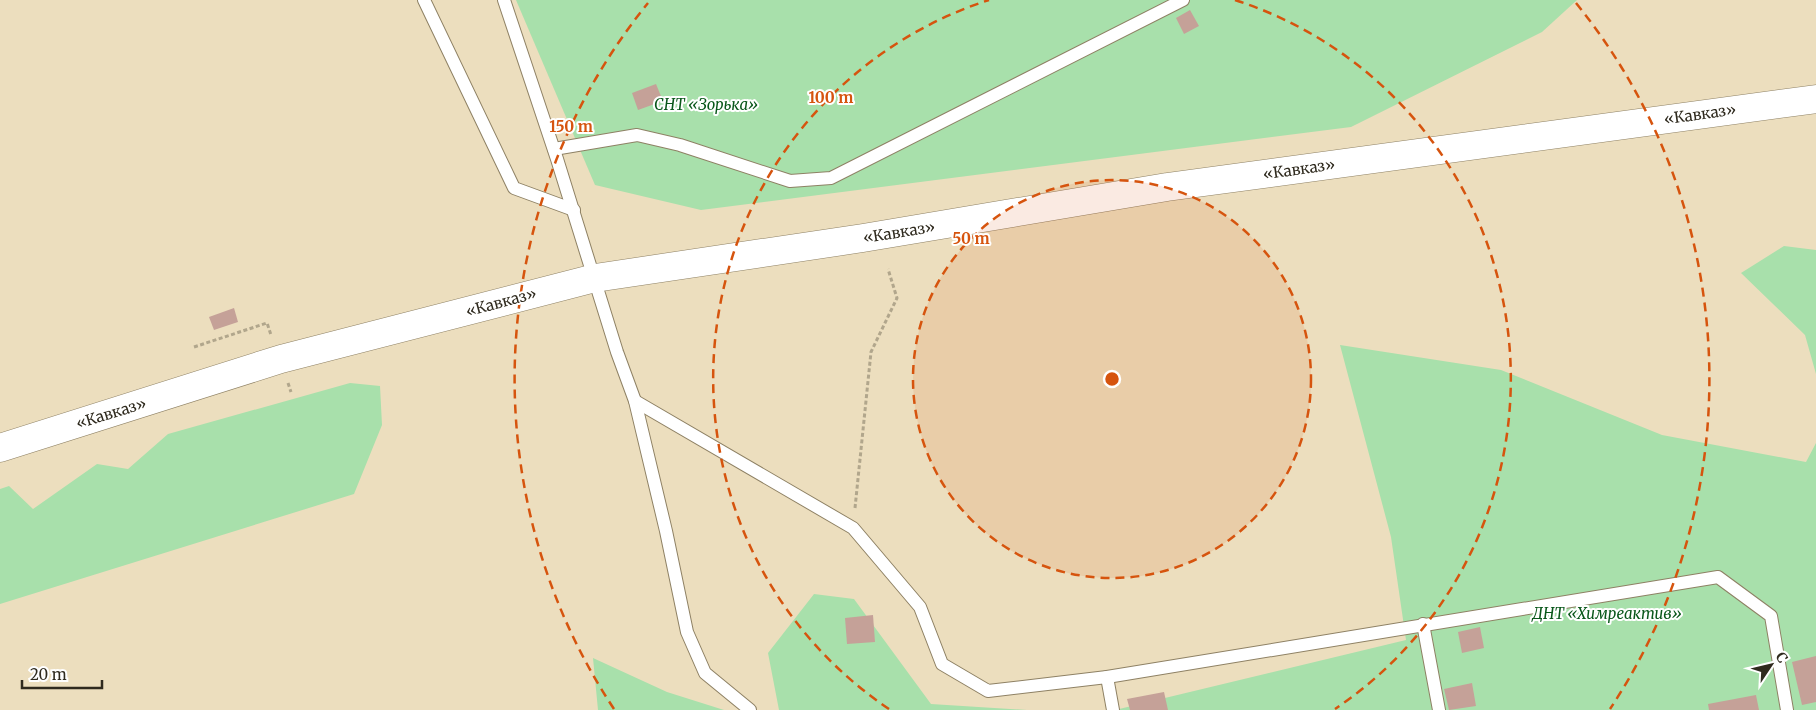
<svg xmlns="http://www.w3.org/2000/svg" width="1816" height="710" viewBox="0 0 1816 710" font-family="Merriweather,serif">
<style>
.green{fill:#a8e0ab}
.building{fill:#c5a198}
.lines{fill:none;stroke-linecap:round;stroke-linejoin:round}
.service-casing{stroke:#8e8164;stroke-width:14}
.trunk-casing{stroke:#8e8164;stroke-width:29}
.path{stroke:#b1a68c;stroke-width:3;stroke-dasharray:4 2.5;stroke-linecap:butt}
.service{stroke:#fff;stroke-width:12}
.trunk{stroke:#fff;stroke-width:28}
.ring{fill:none;stroke:#d6540e;stroke-width:2.5;stroke-dasharray:9 6}
.labels{text-anchor:middle;dominant-baseline:central;stroke-width:4;stroke-linejoin:round;paint-order:stroke}
.park-label{font-size:15px;font-style:italic;fill:#09571a;stroke:#fff}
.street-label{font-size:15px;fill:#2f2a1e;stroke:#fff}
.centre{fill:#d6540e;stroke:#fff;stroke-width:2.5}
.ring-label{font-size:15px;text-anchor:middle;font-weight:bold;fill:#d6540e;stroke:#fff;stroke-width:4;stroke-linejoin:round;paint-order:stroke}
</style>
<rect width="100%" height="100%" fill="#ecdebe"/>
<g class="green">
<polygon points="516,0 1577,0 1542,32 1351,127 701,210 595,185"/>
<polygon points="1784,246 1816,250 1816,374 1805,335 1741,273"/>
<polygon points="1340,345 1501,370 1662,435 1806,462 1816,443 1816,710 1115,710 1406,640 1391,537"/>
<polygon points="350,383 380,386 382,425 354,494 0,604 0,489 9,486 33,509 97,464 128,469 168,434"/>
<polygon points="814,594 854,599 931,704 1027,710 779,710 768,653"/>
<polygon points="593,658 667,692 724,710 598,710"/>
</g>
<g class="building">
<polygon points="1190,10 1199,26 1184,34 1176,18"/>
<polygon points="656,84 663,101 638,110 632,93"/>
<polygon points="234,308 238,322 214,330 209,317"/>
<polygon points="873,615 875,642 847,644 845,618"/>
<polygon points="1480,627 1484,648 1462,653 1458,632"/>
<polygon points="1816,656 1816,702 1802,705 1792,662"/>
<polygon points="1472,683 1476,706 1449,710 1444,689"/>
<polygon points="1164,692 1168,710 1130,710 1127,699"/>
<polygon points="1756,695 1759,710 1709,710 1708,704"/>
</g>
<g class="lines">
<defs>
<g id="service">
<polyline points="424,0 514,188 574,210"/>
<polyline points="504,0 557,159 617,352 635,401 666,531 687,632 705,673 750,710"/>
<polyline points="554,149 637,135 680,145 790,181 831,178 1183,0"/>
<polyline points="635,401 853,528 920,607 942,664 988,691 1107,677 1718,577 1771,616 1787,710"/>
<polyline points="1423,624 1439,710"/>
<polyline points="1107,677 1113,710"/>
</g>
<polyline id="trunk" points="0,448 281,359 595,278 863,238 1167,187 1816,99"/>
</defs>
<use href="#service" class="service-casing"/>
<use href="#trunk" class="trunk-casing"/>
<g class="path">
<polyline points="194,347 267,323 271,335"/>
<polyline points="288,383 291,392"/>
<polyline points="855,508 871,352 897,298 888,269"/>
</g>
<use href="#service" class="service"/>
<use href="#trunk" class="trunk"/>
</g>
<circle cx="1112" cy="379" r="199" fill="#d6540e" fill-opacity=".12"/>
<g class="ring">
<circle cx="1112" cy="379" r="199"/>
<path d="M889 709A398 398 0 0 1 989 0M1235 0A398 398 0 0 1 1335 709"/>
<path d="M614 709A597 597 0 0 1 648 3M1576 3A597 597 0 0 1 1610 709"/>
</g>
<g class="labels">
<g class="park-label">
<text x="706" y="104">СНТ «Зорька»</text>
<text x="1607" y="613">ДНТ «Химреактив»</text>
</g>
<g class="street-label">
<text transform="translate(1700 114) rotate(-8)">«Кавказ»</text>
<text transform="translate(1299 169) rotate(-8)">«Кавказ»</text>
<text transform="translate(899 232) rotate(-9)">«Кавказ»</text>
<text transform="translate(501 302) rotate(-15)">«Кавказ»</text>
<text transform="translate(111 413) rotate(-17)">«Кавказ»</text>
</g>
</g>
<circle cx="1112" cy="379" r="8" class="centre"/>
<g class="ring-label">
<text x="831" y="103">100 m</text>
<text x="571" y="132">150 m</text>
<text x="971" y="244">50 m</text>
</g>
<g transform="translate(1771 665) rotate(55)" stroke="#ffffff" stroke-width="4" paint-order="stroke">
<path d="M0-4L9 19L0 12L-9 19Z" fill="#2f2a1e"/>
<text y="-8" font-size="14" font-weight="bold" text-anchor="middle" fill="#2f2a1e">С</text>
</g>
<path d="M22 680v8h80v-8" fill="none" stroke="#2f2a1e" stroke-width="2.5"/>
<text x="30" y="680" font-size="15" fill="#2f2a1e" stroke="#ffffff" stroke-width="4" paint-order="stroke">20 m</text>
</svg>
